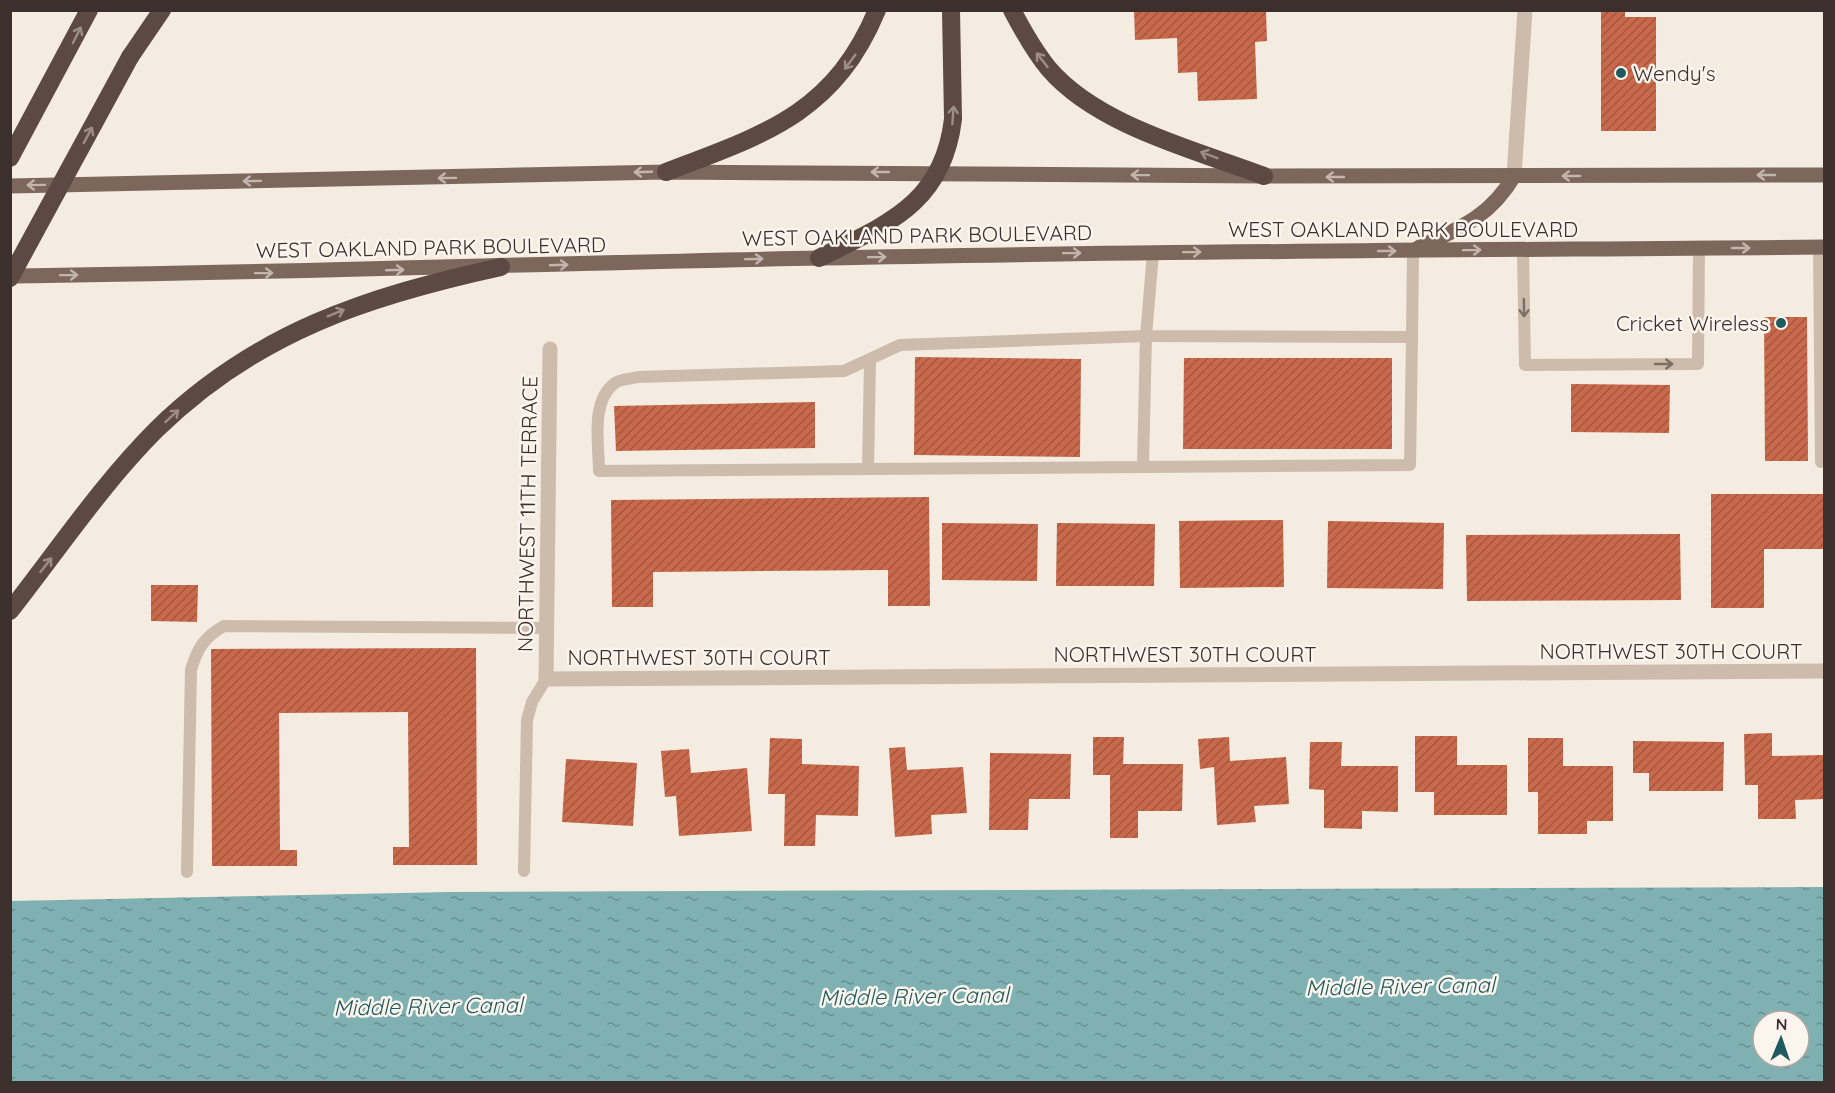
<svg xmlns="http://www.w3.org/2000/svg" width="1835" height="1093" viewBox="0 0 1835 1093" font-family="Quicksand,sans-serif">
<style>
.water{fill:url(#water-ripples);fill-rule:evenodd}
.building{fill:url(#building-hatch)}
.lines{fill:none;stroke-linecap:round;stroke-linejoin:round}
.service{stroke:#cdbbac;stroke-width:12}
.minor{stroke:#cdbbac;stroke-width:15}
.primary{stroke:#7d675c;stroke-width:15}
.motorway{stroke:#5c4a42;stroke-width:18}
.motorway-bridge{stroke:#5c4a42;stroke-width:18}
.oneway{stroke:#9c8e87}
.oneway2{stroke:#c2b5ac}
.oneway3{stroke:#7d6f65}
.poi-dot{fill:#1f5a5e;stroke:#fbf5ee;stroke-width:2}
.labels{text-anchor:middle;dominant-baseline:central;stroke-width:5;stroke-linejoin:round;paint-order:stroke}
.poi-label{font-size:21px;fill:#3b302b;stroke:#fbf5ee;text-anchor:start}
.street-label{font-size:21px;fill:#3b302b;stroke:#fbf5ee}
.water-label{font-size:22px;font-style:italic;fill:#1f5a5e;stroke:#fbf5ee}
</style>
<defs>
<pattern id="water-ripples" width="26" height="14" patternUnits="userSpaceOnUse" patternTransform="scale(1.5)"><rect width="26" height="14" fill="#7fb0b2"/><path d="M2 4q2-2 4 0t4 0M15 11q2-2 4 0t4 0" fill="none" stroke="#699091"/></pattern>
<pattern id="building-hatch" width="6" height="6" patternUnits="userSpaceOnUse" patternTransform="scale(1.5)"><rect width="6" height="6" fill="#c8694b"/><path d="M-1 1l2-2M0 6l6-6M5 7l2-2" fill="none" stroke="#a4573f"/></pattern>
</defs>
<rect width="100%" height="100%" fill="#f4ebe1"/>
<path class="water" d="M 1824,887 L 1824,1082 L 11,1082 L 11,901 L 450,892 ZM 1763,1021 L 1799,1021 L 1799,1057 L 1763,1057 Z"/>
<g class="building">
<polygon points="1134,10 1266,10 1267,41 1255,42 1257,99 1198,101 1197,72 1178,73 1177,38 1135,40"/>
<polygon points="1601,10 1625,10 1625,17 1656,17 1656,131 1601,131"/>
<polygon points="1764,317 1807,317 1808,461 1765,461"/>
<polygon points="915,357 1081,359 1080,457 914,455"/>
<polygon points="1184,358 1392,358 1392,449 1183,449"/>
<polygon points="1571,384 1670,385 1669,433 1571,432"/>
<polygon points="815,402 815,448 616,451 614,406"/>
<polygon points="1711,494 1824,494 1824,549 1764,549 1764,608 1711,608"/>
<polygon points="929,497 930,606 888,606 888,570 653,572 653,607 612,607 611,500"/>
<polygon points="1283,520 1284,587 1180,588 1179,521"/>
<polygon points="1328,521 1444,523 1443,589 1327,588"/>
<polygon points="942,523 1038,524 1037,581 942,580"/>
<polygon points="1057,523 1155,524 1154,586 1056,586"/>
<polygon points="1680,534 1681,600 1467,601 1466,535"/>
<polygon points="151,585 198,585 197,622 151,621"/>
<polygon points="476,648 477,865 393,865 393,847 409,847 408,712 279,713 280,850 297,850 297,866 212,866 211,649"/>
<polygon points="1772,733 1772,756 1824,755 1824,799 1795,800 1796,819 1758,819 1758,785 1745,785 1744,734"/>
<polygon points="1415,736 1457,736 1457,765 1507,765 1507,815 1434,815 1434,792 1415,792"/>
<polygon points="1093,737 1124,737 1123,764 1183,764 1182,811 1138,811 1138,838 1110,838 1110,775 1093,775"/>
<polygon points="1229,737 1230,761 1286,757 1289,804 1254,806 1256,822 1217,825 1214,767 1200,769 1198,739"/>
<polygon points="770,738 802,739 802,764 859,766 858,816 816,815 815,846 784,846 785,794 768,794"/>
<polygon points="1528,738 1563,738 1563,766 1613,766 1613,821 1587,821 1587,834 1538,834 1538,792 1528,792"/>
<polygon points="1633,741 1724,742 1723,791 1649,791 1649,773 1633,773"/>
<polygon points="1310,742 1342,742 1341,766 1398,766 1398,812 1362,811 1362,829 1324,828 1324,790 1309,789"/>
<polygon points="905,747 907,770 963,767 967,813 931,815 932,834 895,837 889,748"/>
<polygon points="689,749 691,773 747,768 752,831 679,836 676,796 665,797 661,751"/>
<polygon points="990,753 1071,754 1070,799 1029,799 1028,830 989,830"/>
<polygon points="566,759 637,763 633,826 562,822"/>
</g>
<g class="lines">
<g class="service">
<polyline points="1819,247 1821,462"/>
<polyline points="1523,250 1525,365 1698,364 1699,248"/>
<polyline points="1153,253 1146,336 1412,337 1413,251"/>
<path d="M 1143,466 L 1146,336 L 900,345 L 844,371 L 638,377 C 631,379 620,379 615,383 C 590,401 599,445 599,471 L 1410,465 L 1412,337"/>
<polyline points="868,469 870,360"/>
<polyline points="524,871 527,720 532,702 546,679"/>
<path d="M 187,872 L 191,670 C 197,649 204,637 224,626 L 547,628"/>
</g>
<g class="minor">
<polyline points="1514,176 1525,10"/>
<polyline points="550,349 546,679 1824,671"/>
</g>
<g class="primary">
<polyline points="10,186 666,172 1264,176 1824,175"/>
<path d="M 1418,248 C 1460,228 1490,217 1514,176"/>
<path d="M 10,276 C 281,273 551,263 822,258 C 1156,251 1490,250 1824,247"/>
</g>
<g class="motorway">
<path d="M 1012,10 C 1023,31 1034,51 1049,69 C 1098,126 1196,150 1264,176"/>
<polyline points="130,57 162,10"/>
<polyline points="10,158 89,10"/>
<path d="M 666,172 C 763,135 834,114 877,10"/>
<path d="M 819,258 C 887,224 943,204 953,119 L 951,10"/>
<path d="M 10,611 C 58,550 102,484 156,430 C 256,332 368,296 501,267"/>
</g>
<polyline class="motorway-bridge" points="10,278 130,57"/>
</g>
<defs><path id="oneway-shaft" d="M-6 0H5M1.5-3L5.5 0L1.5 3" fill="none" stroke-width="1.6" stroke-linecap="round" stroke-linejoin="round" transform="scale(1.5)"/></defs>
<g class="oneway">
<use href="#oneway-shaft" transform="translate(77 35) rotate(-63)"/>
<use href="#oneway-shaft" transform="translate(1042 60) rotate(-128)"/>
<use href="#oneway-shaft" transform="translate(850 62) rotate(126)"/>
<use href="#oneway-shaft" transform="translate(953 115) rotate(-86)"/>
<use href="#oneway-shaft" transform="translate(88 135) rotate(-62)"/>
<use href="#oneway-shaft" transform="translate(1209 155) rotate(-159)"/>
<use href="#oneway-shaft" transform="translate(336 313) rotate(-22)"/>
<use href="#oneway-shaft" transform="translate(172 416) rotate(-42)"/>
<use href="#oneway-shaft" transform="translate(46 565) rotate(-52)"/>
</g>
<g class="oneway2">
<use href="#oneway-shaft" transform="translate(643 172) rotate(178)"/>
<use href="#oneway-shaft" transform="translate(880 172) rotate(-180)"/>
<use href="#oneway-shaft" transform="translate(1140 175) rotate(-179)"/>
<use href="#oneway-shaft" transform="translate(1766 175) rotate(180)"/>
<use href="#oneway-shaft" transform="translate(1571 176) rotate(180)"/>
<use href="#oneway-shaft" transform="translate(1335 177) rotate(-180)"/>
<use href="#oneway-shaft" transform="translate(447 178) rotate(179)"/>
<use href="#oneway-shaft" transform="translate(252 181) rotate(179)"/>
<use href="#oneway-shaft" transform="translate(36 185) rotate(179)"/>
<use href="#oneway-shaft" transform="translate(1741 248)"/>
<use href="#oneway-shaft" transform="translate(1472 250) rotate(-1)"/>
<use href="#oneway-shaft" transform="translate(1387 251)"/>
<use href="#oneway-shaft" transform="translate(1192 252) rotate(-1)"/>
<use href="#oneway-shaft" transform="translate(1072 253) rotate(-1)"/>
<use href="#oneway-shaft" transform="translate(877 257) rotate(-1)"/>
<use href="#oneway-shaft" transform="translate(754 259) rotate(-2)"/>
<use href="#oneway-shaft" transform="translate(559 265) rotate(-2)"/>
<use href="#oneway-shaft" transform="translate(395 270) rotate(-2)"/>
<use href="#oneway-shaft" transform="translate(264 273) rotate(-1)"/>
<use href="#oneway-shaft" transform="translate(69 275) rotate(-1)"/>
</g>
<g class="oneway3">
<use href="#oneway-shaft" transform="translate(1524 308) rotate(89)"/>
<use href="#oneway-shaft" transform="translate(1664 364)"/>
</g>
<g class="poi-dot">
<circle cx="1621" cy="73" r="6"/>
<circle cx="1781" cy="323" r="6"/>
</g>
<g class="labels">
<g class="poi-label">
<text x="1633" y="73">Wendy's</text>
<text x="1769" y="323" text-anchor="end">Cricket Wireless</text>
</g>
<g class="street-label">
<text x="1403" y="229">WEST OAKLAND PARK BOULEVARD</text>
<text transform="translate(917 235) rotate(-1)">WEST OAKLAND PARK BOULEVARD</text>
<text transform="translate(431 247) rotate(-1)">WEST OAKLAND PARK BOULEVARD</text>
<text transform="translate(527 514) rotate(-89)">NORTHWEST 11TH TERRACE</text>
<text x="1671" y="651">NORTHWEST 30TH COURT</text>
<text x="1185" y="654">NORTHWEST 30TH COURT</text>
<text x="699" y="657">NORTHWEST 30TH COURT</text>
</g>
<g class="water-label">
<text transform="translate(1400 986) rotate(-1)">Middle River Canal</text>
<text transform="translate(914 996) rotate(-1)">Middle River Canal</text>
<text transform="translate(428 1006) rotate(-1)">Middle River Canal</text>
</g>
</g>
<rect width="1835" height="1093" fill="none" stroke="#3b302b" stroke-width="24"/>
<g transform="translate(1781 1039) rotate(2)"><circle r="28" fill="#fbf5ee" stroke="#aea6a0" stroke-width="1.5"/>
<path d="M0-4.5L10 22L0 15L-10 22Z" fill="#1f5a5e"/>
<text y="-9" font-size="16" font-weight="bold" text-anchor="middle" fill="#3b302b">N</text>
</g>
</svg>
